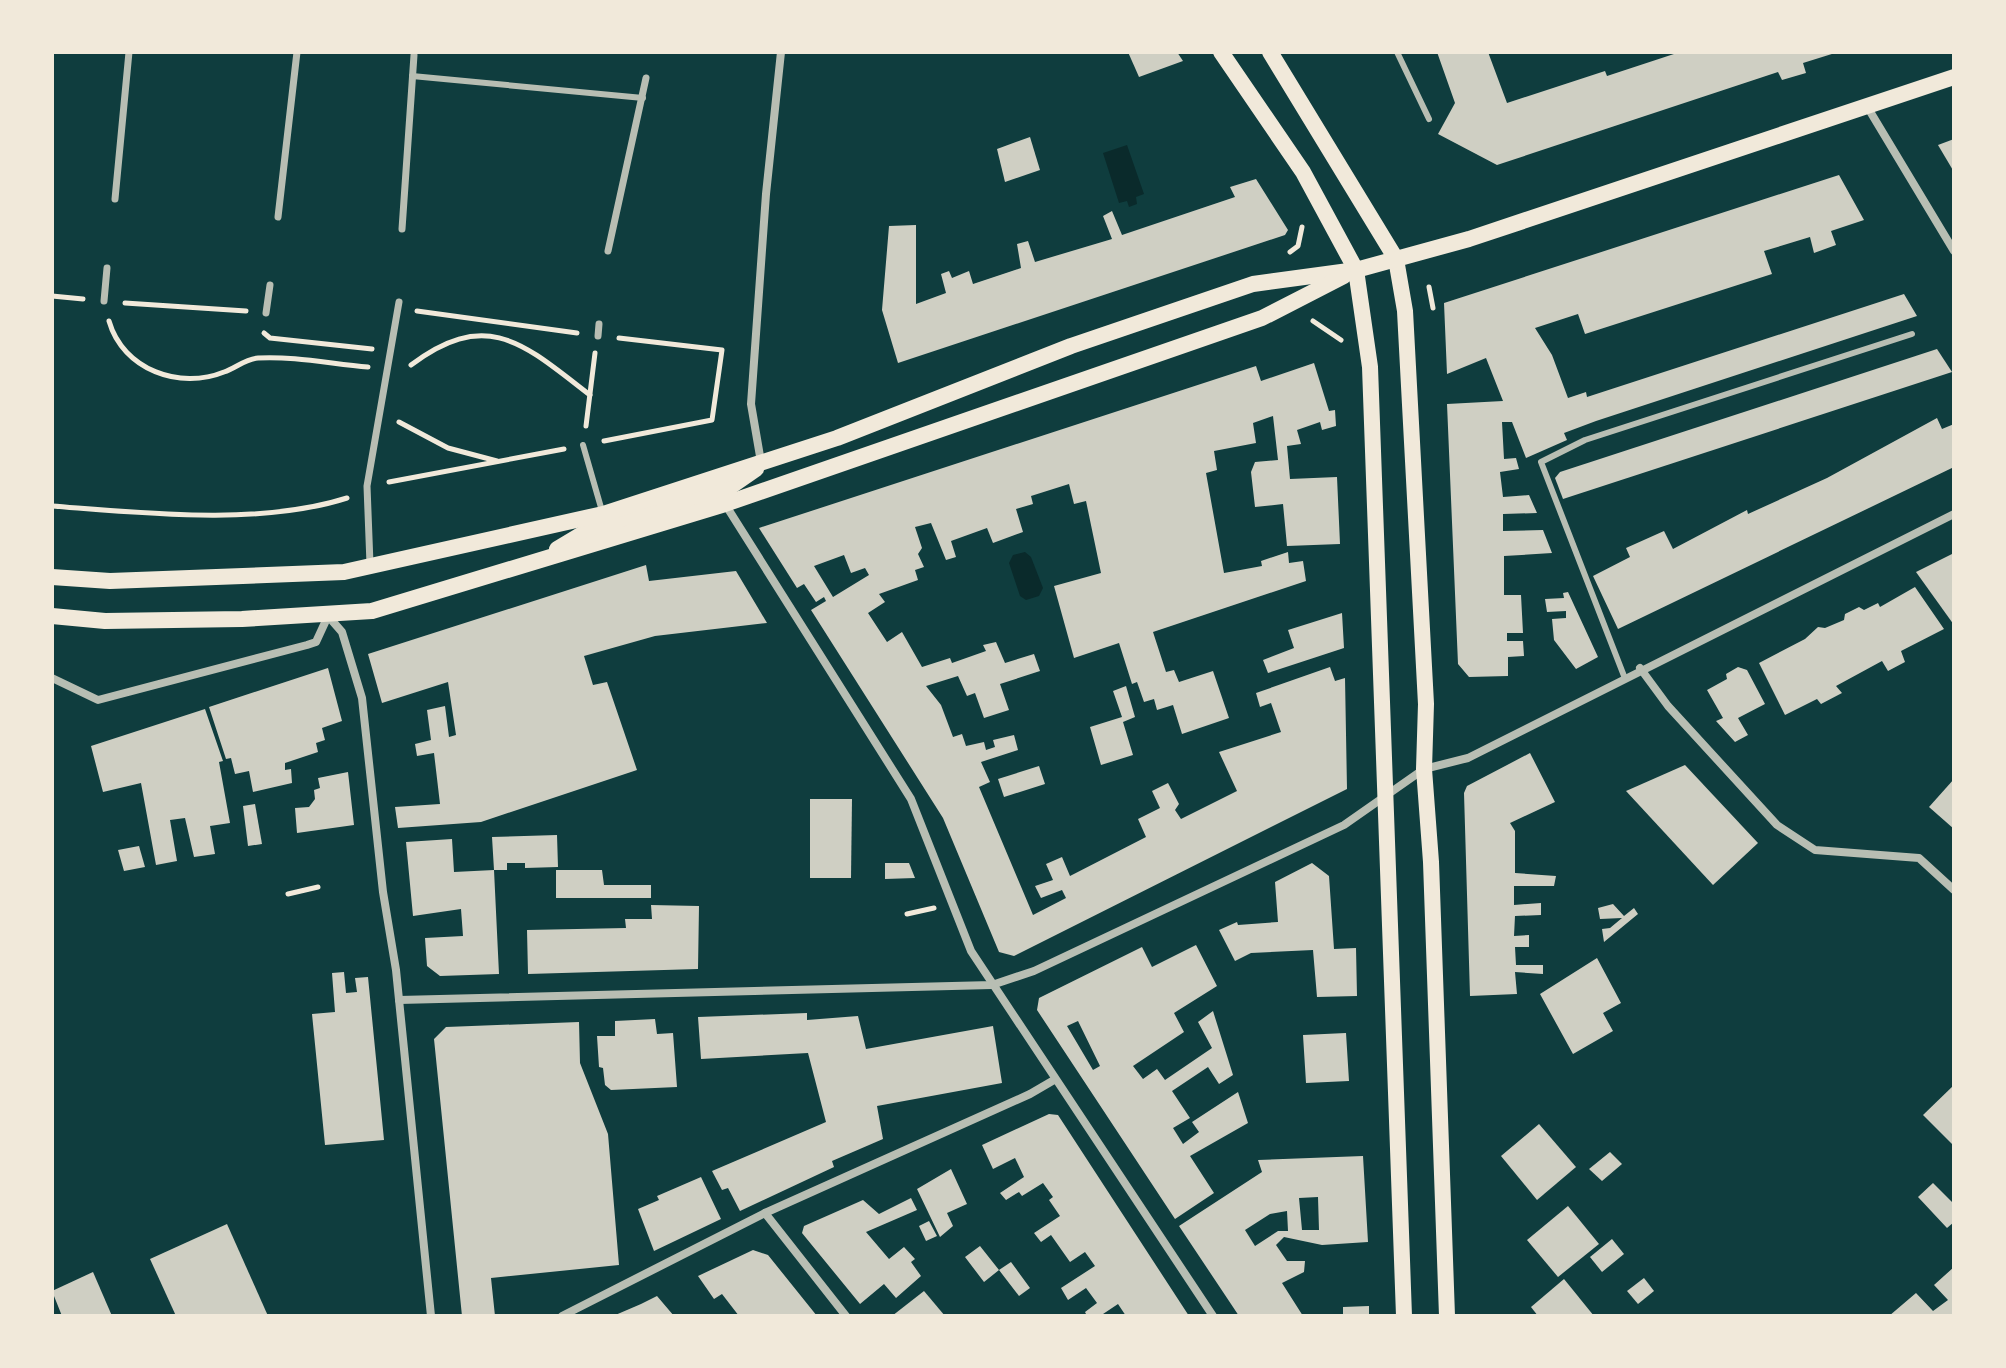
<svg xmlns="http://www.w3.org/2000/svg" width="2006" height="1368" viewBox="0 0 2006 1368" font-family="'DM Sans',sans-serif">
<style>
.water{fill:#0a2a2b}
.building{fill:#cfcfc3;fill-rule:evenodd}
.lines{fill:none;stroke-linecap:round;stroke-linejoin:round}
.path{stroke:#f1e9da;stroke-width:5}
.service{stroke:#b8beb3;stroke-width:6}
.pedestrian{stroke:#b8beb3;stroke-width:7}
.minor{stroke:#b8beb3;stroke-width:8}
.secondary{stroke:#f1e9da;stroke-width:16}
</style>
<rect width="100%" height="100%" fill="#0f3d3e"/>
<g class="water">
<polygon points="1127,145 1144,194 1136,197 1137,204 1129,207 1127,201 1119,203 1103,153"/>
<polygon points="1025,552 1031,557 1043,588 1039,596 1026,600 1020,596 1009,563 1013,555"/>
</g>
<g class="building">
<polygon points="1128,52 1177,52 1183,61 1139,77"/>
<polygon points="1437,52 1488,52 1507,103 1605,71 1607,76 1680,52 1835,53 1803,63 1806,73 1782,80 1778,72 1497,165 1438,134 1455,103"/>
<polygon points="1030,137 1040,170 1005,182 997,149"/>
<polygon points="1954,139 1954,172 1938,145"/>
<polygon points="1839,175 1864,220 1831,231 1836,245 1814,253 1810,237 1764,251 1772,274 1585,334 1578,314 1535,328 1552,355 1568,398 1586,392 1587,397 1904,294 1917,316 1596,421 1564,433 1567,440 1526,458 1512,422 1502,422 1504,459 1516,458 1519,469 1500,472 1503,497 1529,495 1537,513 1503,514 1503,531 1543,530 1552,553 1504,556 1504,595 1521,595 1523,633 1507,633 1507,641 1523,641 1524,656 1508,657 1508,676 1469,677 1458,664 1447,404 1503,401 1486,358 1447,374 1444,303"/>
<polygon points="1256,179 1288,230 1285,235 898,363 882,310 889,226 916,225 916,304 946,293 941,274 949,271 952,278 969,271 973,284 1021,268 1017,244 1028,241 1035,262 1112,239 1103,216 1112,211 1122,235 1235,197 1230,187"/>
<polygon points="1937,349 1952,372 1563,499 1555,478 1560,472"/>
<path d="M 1314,363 L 1329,411 L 1335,410 L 1336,426 L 1322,430 L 1320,422 L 1297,430 L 1301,444 L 1287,446 L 1290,479 L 1337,477 L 1340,544 L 1287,546 L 1283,504 L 1255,507 L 1251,472 L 1255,462 L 1278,460 L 1273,416 L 1253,423 L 1256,443 L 1214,451 L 1217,470 L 1206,473 L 1224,573 L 1262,566 L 1261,561 L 1288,552 L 1289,563 L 1303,561 L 1306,581 L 1153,632 L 1166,672 L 1174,670 L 1179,682 L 1213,671 L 1229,718 L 1182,734 L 1173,705 L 1157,710 L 1154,699 L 1144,702 L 1137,682 L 1132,684 L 1119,643 L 1074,658 L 1054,586 L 1101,573 L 1086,501 L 1074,504 L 1069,484 L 1031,496 L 1033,504 L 1016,509 L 1023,532 L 993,543 L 987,528 L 951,541 L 956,557 L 946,560 L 931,523 L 915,527 L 922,548 L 918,554 L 924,567 L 915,570 L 918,580 L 879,594 L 885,602 L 868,613 L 887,642 L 902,632 L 922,667 L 950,658 L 952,663 L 986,651 L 983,645 L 996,642 L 1005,663 L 1034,654 L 1040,671 L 1000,684 L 1009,710 L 984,718 L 975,693 L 967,696 L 958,676 L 926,686 L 941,705 L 953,737 L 962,734 L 966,746 L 984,742 L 986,750 L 995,747 L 993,740 L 1014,735 L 1018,750 L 981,762 L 990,782 L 979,787 L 1033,915 L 1066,898 L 1062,890 L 1041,898 L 1035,886 L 1053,880 L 1046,864 L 1062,857 L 1070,876 L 1146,837 L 1138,819 L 1160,808 L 1152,791 L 1168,783 L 1179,804 L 1175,810 L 1181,819 L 1237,791 L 1219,752 L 1281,732 L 1271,703 L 1260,707 L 1256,693 L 1330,667 L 1335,681 L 1345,678 L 1347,789 L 1014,956 L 999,952 L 943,818 L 811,610 L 826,601 L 824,597 L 816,602 L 804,584 L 797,588 L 759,528 L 1256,366 L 1261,381 ZM 844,555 L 851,573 L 865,568 L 869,575 L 833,597 L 814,566 Z"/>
<polygon points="1937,418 1942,429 1954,424 1954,467 1618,629 1593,576 1630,557 1626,548 1664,531 1673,549 1747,510 1748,514 1827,478"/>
<polygon points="1954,553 1954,625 1916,572"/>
<polygon points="646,565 649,581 736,571 767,623 655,636 584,656 593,685 607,682 637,770 481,822 398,828 395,807 440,804 434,753 417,756 415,744 431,740 427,710 445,706 449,737 456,735 448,682 382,703 368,654"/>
<polygon points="1915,587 1944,629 1901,651 1905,662 1888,671 1882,661 1836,686 1842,693 1821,704 1817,699 1785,715 1759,663 1805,639 1818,627 1825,628 1844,620 1845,614 1859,607 1864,610 1878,603 1880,607"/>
<polygon points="1568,592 1598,657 1576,669 1554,640 1552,619 1566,618 1566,611 1547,612 1545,599 1564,598 1563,593"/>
<polygon points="1342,613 1344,648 1268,673 1263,660 1294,648 1288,630"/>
<polygon points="1738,667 1747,670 1765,704 1738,718 1748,735 1735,742 1716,721 1723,718 1707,690 1727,679 1726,674"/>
<polygon points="328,668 342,721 322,728 325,740 316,743 318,752 285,763 285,770 291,769 292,783 253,792 249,771 235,774 231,758 226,759 209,707"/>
<polygon points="1126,686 1135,717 1123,722 1133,755 1101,765 1090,727 1122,717 1113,691"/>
<polygon points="205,709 223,761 219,762 230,823 210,826 215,854 194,857 185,818 170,820 177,861 156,865 141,783 103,792 91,746"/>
<polygon points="1530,753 1555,802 1510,823 1515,831 1515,873 1556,876 1554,886 1514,886 1514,905 1541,903 1541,915 1515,916 1514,936 1529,935 1529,947 1515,947 1516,965 1543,965 1543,974 1515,972 1517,994 1470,996 1464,793 1467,786"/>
<polygon points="1685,765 1758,843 1713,885 1626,791"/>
<polygon points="1039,766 1045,784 1004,797 998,779"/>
<polygon points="348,772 354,825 297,833 295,808 309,807 315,799 314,790 320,788 318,778"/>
<polygon points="1954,779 1954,829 1929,807"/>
<polygon points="810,799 852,799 851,878 810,878"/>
<polygon points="255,804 262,844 248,846 243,806"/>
<polygon points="557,835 558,867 525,868 525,863 507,863 507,870 494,870 499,974 440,976 427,966 425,938 463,936 461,909 413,916 406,842 452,839 454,872 494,870 492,837"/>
<polygon points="139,846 145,867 124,871 118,850"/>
<polygon points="885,863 909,863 915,878 885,879"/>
<polygon points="1312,863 1329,876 1334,949 1356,948 1357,996 1317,997 1313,950 1251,953 1235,961 1219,930 1237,922 1238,925 1278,922 1275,882"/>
<polygon points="556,870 602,870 604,885 651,885 651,898 556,898"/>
<polygon points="1613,904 1624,916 1634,908 1638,914 1604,942 1602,929 1610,928 1622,918 1600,919 1598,908"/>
<polygon points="651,905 699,906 698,969 528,974 527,930 626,928 625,919 652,919"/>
<path d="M 1196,945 L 1217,986 L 1174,1013 L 1184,1032 L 1133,1066 L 1143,1079 L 1157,1069 L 1165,1080 L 1212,1048 L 1198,1022 L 1213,1011 L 1233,1075 L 1219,1084 L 1208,1067 L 1172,1091 L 1190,1118 L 1173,1128 L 1183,1144 L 1199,1132 L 1192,1122 L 1238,1092 L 1248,1123 L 1190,1156 L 1214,1193 L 1175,1219 L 1037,1010 L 1039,998 L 1142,947 L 1152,967 ZM 1078,1021 L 1100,1066 L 1093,1070 L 1067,1026 Z"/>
<polygon points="1597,958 1621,1003 1603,1013 1613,1031 1573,1054 1540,994"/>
<polygon points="344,972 346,993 357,992 355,978 368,977 384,1140 325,1145 312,1014 335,1012 332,973"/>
<polygon points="807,1013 807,1020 858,1016 866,1049 993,1026 1002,1083 877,1106 883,1139 832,1161 834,1167 740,1211 728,1188 722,1190 712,1171 826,1122 808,1053 701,1059 698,1017"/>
<polygon points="655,1019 657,1034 673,1033 677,1087 611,1090 605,1085 603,1068 599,1067 597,1036 615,1036 615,1021"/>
<polygon points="579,1022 580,1063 608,1134 619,1265 491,1278 495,1316 462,1316 434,1039 446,1027"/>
<polygon points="1346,1033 1349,1081 1306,1083 1303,1035"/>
<polygon points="1954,1085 1954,1146 1923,1115"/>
<polygon points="1049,1114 1058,1115 1189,1316 1126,1316 1118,1304 1100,1316 1087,1316 1085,1312 1097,1303 1086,1288 1068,1300 1061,1288 1095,1266 1085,1252 1070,1262 1051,1235 1041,1242 1034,1233 1060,1216 1049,1200 1053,1197 1043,1183 1022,1196 1019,1192 1006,1200 1000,1193 1024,1177 1015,1158 993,1169 982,1145"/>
<polygon points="1539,1124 1576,1167 1537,1200 1501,1156"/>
<polygon points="1610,1152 1622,1164 1602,1181 1589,1169"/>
<path d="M 1363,1156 L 1368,1242 L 1322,1245 L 1284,1237 L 1276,1245 L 1287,1261 L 1305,1261 L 1304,1272 L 1282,1283 L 1303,1316 L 1239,1316 L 1179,1226 L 1262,1172 L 1258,1160 ZM 1318,1197 L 1319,1230 L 1302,1230 L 1299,1198 ZM 1287,1211 L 1288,1231 L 1278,1231 L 1255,1246 L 1245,1230 L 1270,1214 Z"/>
<polygon points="951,1169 967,1204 947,1213 953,1226 940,1237 917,1189"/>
<polygon points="701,1177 721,1219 654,1251 638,1209 659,1200 657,1196"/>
<polygon points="1933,1183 1954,1204 1954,1222 1947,1228 1918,1197"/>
<polygon points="911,1198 917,1210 866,1232 889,1259 904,1247 915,1259 911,1262 921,1276 896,1298 884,1284 860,1304 802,1233 804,1226 863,1200 879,1214"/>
<polygon points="1568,1206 1599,1244 1558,1277 1527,1240"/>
<polygon points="929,1221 937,1236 926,1241 919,1226"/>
<polygon points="227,1224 268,1316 176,1316 150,1259"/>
<polygon points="1612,1239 1624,1254 1602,1272 1590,1257"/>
<polygon points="980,1246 999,1270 1011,1262 1030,1288 1019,1296 999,1270 984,1282 965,1257"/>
<polygon points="753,1250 768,1255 817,1316 739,1316 722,1294 714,1299 698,1276"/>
<polygon points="1954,1267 1954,1316 1889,1316 1916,1293 1933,1311 1948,1300 1934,1285"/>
<polygon points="93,1272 112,1316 62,1316 52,1291"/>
<polygon points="1644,1278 1654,1291 1638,1304 1627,1291"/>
<polygon points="1564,1279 1594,1316 1538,1316 1531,1307"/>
<polygon points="924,1291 945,1316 892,1316"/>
<polygon points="657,1296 674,1316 613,1316 641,1304"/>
<polygon points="1369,1306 1369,1316 1343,1316 1343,1307"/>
</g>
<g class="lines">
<g class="path">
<polyline points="1290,252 1298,246 1302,227"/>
<polyline points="1429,287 1433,308"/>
<polyline points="52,296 83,299"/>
<polyline points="125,303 246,311"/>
<polyline points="417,311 577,333"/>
<path d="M 109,321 C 123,370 180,390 224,372 C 236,368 245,359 258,358 C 294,356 332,364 368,367"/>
<polyline points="1313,321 1341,340"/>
<polyline points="264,333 270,338 372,349"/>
<path d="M 411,365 C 488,307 525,345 590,395"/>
<polyline points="399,422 448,448 497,461"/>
<polyline points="586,426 595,353"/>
<polyline points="604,441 712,420 722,350 619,338"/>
<polyline points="389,482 564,449"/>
<path d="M 52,506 C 143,513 260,526 347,498"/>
<polyline points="288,894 318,887"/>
<polyline points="907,914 934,908"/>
</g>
<g class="service">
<polyline points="1397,52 1429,119"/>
<polyline points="412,76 643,98"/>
<polyline points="583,445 602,511"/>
<polyline points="1624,676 1541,462 1585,440 1912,334"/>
</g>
<g class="pedestrian">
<polyline points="115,199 129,52"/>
<polyline points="278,217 297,52"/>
<polyline points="402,229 414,55"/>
<polyline points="608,251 646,78"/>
<polyline points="104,301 107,268"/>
<polyline points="266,313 270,285"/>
<polyline points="598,336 599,324"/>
<polyline points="370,564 367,486 399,302"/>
</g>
<g class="minor">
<polyline points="1868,108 1954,251"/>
<polyline points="761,462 751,404 766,194 781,52"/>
<polyline points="725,504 911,799 971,951 1213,1316"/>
<polyline points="1640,668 1668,706 1777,825 1815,850 1919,858 1954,890"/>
<polyline points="52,678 98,700 307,645 316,642 328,616 342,632 362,698 383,892 396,970 431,1316"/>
<polyline points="399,1000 992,985 1034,971 1344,825 1424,769 1468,758 1954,514"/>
<polyline points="765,1213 846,1316"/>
<polyline points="562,1316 765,1213 1030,1094 1054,1080"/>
</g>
<g class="secondary">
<polyline points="1221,52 1303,172 1356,270 1370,367 1404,1316"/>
<polyline points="1270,52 1396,259 1405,311 1426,704 1424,769 1431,862 1447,1316"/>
<polyline points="557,549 587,531 730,487 756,469"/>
<polyline points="52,577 110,581 344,572 603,514 837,438 1071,346 1253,284 1356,270 1469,239 1954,77"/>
<polyline points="52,616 105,621 242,619 372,611 725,504 1262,318 1344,276"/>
</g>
</g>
<rect width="2006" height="1368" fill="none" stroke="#f1e9da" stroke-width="108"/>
</svg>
